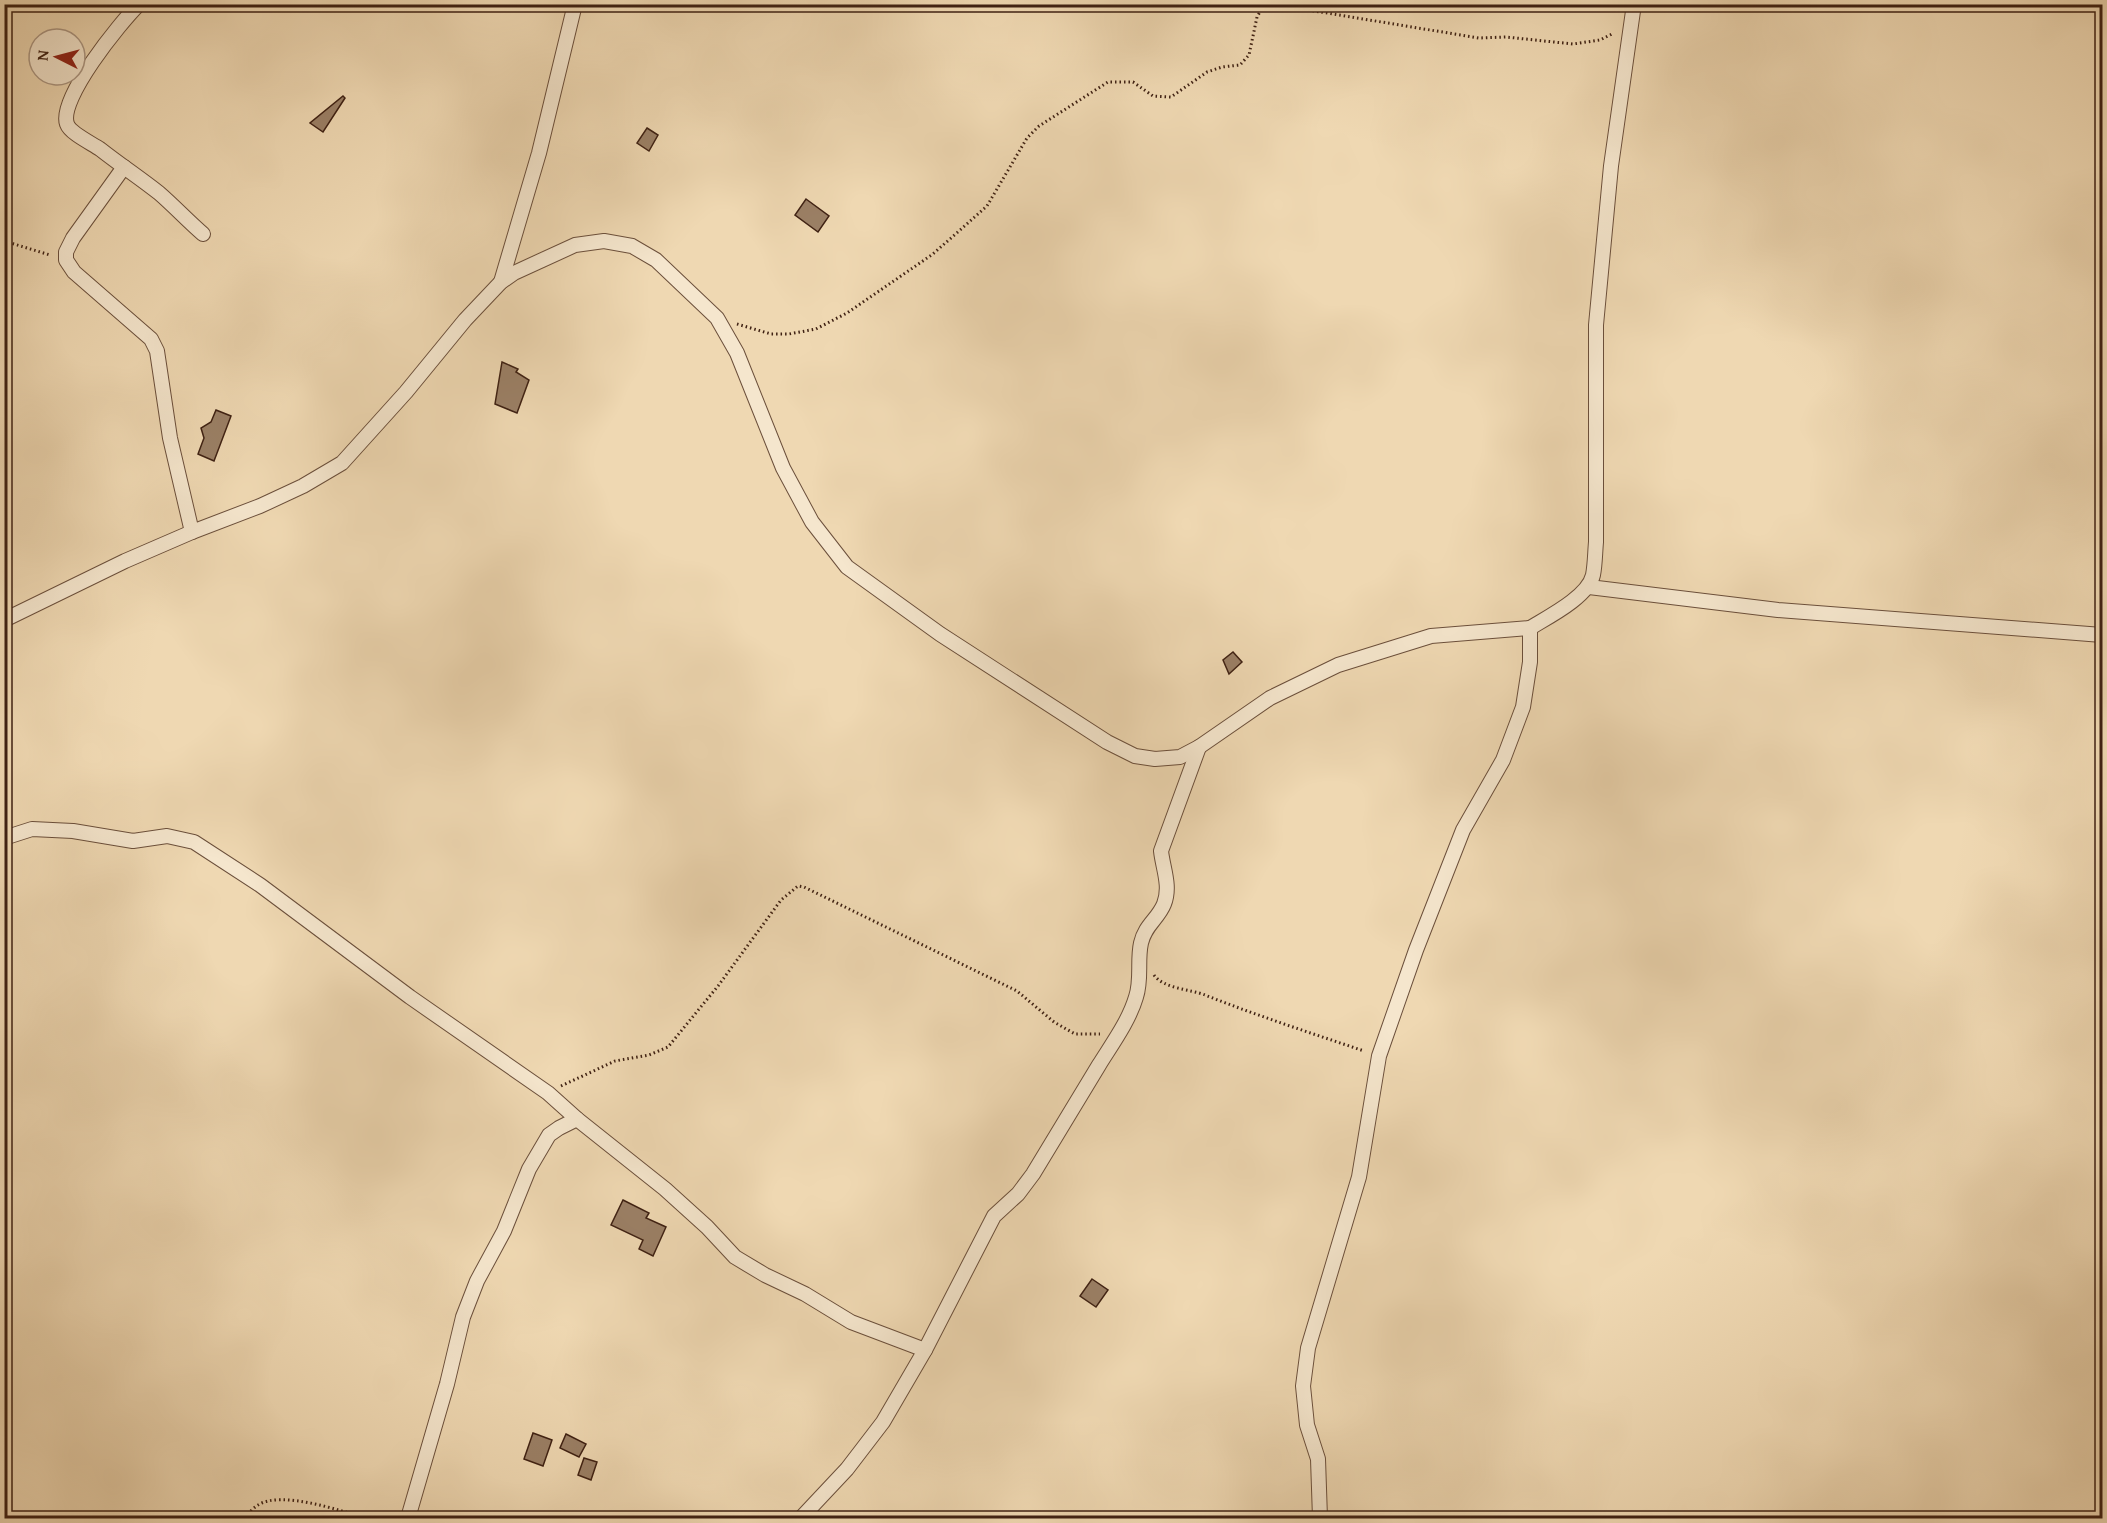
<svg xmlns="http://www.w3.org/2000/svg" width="2107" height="1523" viewBox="0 0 2107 1523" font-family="'Gentium Book Plus',serif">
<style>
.building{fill:#9b8066;stroke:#3f2113;stroke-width:1.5}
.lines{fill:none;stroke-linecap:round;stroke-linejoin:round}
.minor-casing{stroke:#6b4f3b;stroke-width:16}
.path{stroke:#3f2113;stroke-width:3;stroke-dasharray:1.5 3;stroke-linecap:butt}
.minor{stroke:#f5e6cd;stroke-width:14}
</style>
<rect width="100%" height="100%" fill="#efd8b2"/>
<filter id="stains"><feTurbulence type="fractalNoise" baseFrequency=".00333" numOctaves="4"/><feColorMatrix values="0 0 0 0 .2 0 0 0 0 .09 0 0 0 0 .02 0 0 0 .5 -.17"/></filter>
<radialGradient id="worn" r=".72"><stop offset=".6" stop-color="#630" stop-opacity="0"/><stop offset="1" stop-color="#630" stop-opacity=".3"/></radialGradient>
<g class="building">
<polygon points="343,96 345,98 323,132 310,123"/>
<polygon points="647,128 658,135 649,151 637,143"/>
<polygon points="806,199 829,216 818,232 795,215"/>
<polygon points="502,362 518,369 516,372 529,380 517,413 495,404"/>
<polygon points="216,410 231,416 214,461 198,454 204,438 201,428 211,422"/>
<polygon points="1233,652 1242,662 1229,674 1223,660"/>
<polygon points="623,1200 649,1213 646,1218 666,1227 653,1256 639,1249 643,1240 611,1225"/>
<polygon points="1092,1279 1108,1290 1096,1307 1080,1296"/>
<polygon points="533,1433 552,1440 543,1466 524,1459"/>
<polygon points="566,1434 586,1444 579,1457 560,1448"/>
<polygon points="584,1458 597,1462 591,1480 578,1475"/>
</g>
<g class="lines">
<defs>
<g id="minor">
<path d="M 139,4 C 120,23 58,99 67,124 C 70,133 91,143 100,149 C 119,164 140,178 159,193 C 174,206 188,221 203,234"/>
<polyline points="124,167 73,238 66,252 66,260 74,272 151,339 157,351 170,438 192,532"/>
<polyline points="501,282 539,153 575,4"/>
<polyline points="1589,587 1778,610 2102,635"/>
<polyline points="4,620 125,561 192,532 260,506 303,486 342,463 406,392 465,320 501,282 514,273 575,245 604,241 632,246 656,260 717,318 737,353 783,468 812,522 847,567 940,634 1107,742 1135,756 1155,759 1180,757 1199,747 1270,698 1338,665 1431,636 1530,628"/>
<polyline points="4,838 32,829 73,831 133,841 167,836 194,842 260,885 410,997 548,1093 577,1119 665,1189 707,1227 735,1257 765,1275 805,1294 851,1322 925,1350"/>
<polyline points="408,1518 447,1384 463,1317 477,1281 504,1231 529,1169 549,1135 559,1128 577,1119"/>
<path d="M 801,1518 L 847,1469 L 883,1422 L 925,1350 L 994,1216 L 1018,1194 L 1033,1174 C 1055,1138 1077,1101 1099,1065 C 1112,1044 1129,1021 1136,997 C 1142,979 1137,961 1141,943 C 1145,925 1158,919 1164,904 C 1171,886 1163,869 1161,851 L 1199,747"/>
<path d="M 1320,1518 L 1318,1459 L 1307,1425 L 1303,1386 L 1308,1348 L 1359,1177 L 1379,1056 L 1416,950 L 1463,830 L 1503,760 L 1523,707 L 1530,662 L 1530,628 C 1548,617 1588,597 1593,575 C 1595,565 1595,553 1596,542 L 1596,325 L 1611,166 L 1634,4"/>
</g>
</defs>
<use href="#minor" class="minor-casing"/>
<g class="path">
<polyline points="4,241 50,255"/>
<polyline points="737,324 771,334 789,334 816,329 847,313 933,254 987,206 1027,138 1039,126 1108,82 1133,82 1153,96 1171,97 1207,72 1222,67 1240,65 1249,55 1257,17 1261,10 1269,5 1284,6 1479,38 1506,37 1573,44 1600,40 1614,33"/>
<path d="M 1154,975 C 1164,989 1190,989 1205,995 C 1258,1016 1311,1033 1364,1051"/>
<polyline points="561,1086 615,1061 649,1055 668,1047 718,986 781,900 798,886 804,887 1017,991 1054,1022 1075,1034 1100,1034"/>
<path d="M 245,1518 C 248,1514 253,1508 258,1505 C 281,1490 341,1511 366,1518"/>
</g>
<use href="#minor" class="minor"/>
</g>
<rect width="2107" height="1523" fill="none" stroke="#efd8b2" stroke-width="24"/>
<rect x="6" y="6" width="2095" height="1511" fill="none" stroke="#3f2113" stroke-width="3"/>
<rect x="12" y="12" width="2083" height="1499" fill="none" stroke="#3f2113" stroke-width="1.5"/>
<g transform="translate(57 57) rotate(276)"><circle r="28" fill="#f5e6cd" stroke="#ac9783" stroke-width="1.5"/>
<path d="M0-4.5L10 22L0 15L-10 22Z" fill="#8f2418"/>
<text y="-9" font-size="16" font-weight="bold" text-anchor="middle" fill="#3f2113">N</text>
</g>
<rect width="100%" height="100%" filter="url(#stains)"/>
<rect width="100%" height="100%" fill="url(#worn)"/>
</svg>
